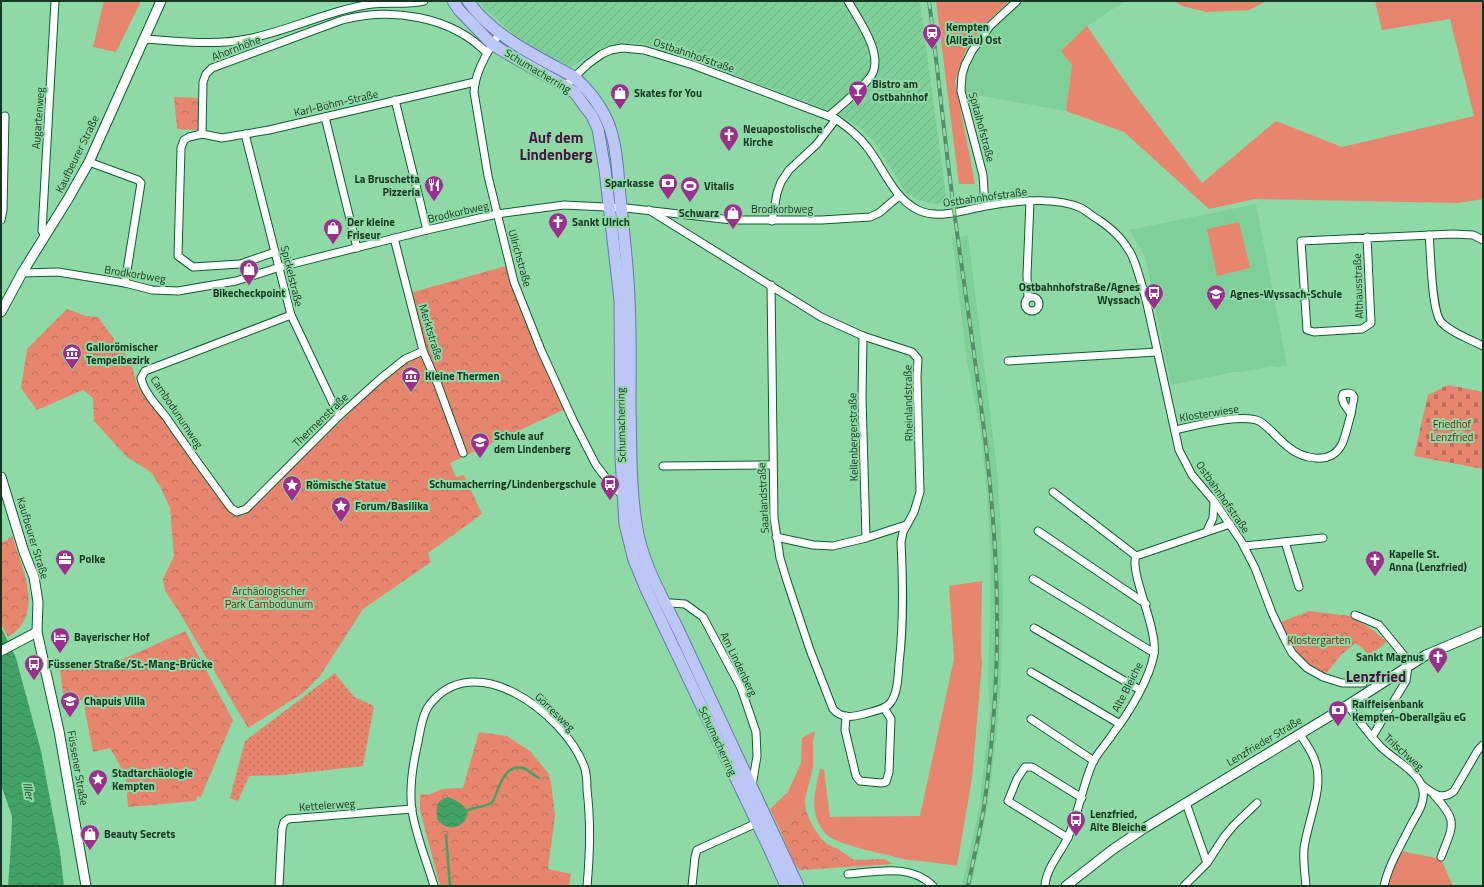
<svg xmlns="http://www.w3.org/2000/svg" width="1484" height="887" viewBox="0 0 1484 887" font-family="'Titillium Web',sans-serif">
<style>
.built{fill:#7fcf98}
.industrial{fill:url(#industrial-furrows)}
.grass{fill:#e7856f}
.forest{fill:url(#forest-crowns)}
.cemetery{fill:url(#cemetery-stones)}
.garden{fill:url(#garden-dots)}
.water{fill:url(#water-waves)}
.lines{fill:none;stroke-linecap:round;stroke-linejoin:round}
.stream{stroke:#40a365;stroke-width:2.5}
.minor-casing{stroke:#0b5e32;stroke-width:9}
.tertiary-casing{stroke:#0b5e32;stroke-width:11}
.primary-casing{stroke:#657ca7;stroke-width:13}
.minor{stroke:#fff;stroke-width:7}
.tertiary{stroke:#fff;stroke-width:9}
.primary{stroke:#bcc7f5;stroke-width:11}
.rail-casing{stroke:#568c68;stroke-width:4}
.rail{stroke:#8fd9a6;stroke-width:2.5;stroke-dasharray:8;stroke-linecap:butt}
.labels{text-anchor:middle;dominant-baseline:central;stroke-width:4;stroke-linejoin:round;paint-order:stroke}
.poi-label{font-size:11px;font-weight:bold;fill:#173622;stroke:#8fd9a6;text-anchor:start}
.street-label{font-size:11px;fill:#173622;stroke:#8fd9a6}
.park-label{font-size:11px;fill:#791e0b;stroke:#8fd9a6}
.water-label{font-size:12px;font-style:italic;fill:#20482d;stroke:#8fd9a6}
.district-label{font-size:15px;font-weight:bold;fill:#481341;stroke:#8fd9a6}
</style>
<defs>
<pattern id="industrial-furrows" width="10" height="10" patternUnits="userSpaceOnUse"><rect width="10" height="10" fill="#7fcf98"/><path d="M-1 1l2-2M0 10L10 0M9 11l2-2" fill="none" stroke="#6db283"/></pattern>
<pattern id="forest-crowns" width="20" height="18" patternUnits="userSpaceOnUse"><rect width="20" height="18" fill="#e7856f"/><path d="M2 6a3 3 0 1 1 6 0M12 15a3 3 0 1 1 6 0" fill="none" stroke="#ba6e5b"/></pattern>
<pattern id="cemetery-stones" width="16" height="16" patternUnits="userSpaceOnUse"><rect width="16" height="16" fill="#e7856f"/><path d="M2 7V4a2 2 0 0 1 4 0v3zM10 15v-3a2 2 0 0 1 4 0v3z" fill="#ba6e5b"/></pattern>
<pattern id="garden-dots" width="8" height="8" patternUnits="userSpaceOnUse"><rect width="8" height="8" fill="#e7856f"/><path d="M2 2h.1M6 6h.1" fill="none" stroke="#ba6e5b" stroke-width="1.8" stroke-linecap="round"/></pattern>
<pattern id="water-waves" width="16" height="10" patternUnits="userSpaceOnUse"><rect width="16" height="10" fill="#40a365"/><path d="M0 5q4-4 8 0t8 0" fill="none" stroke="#358653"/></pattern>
</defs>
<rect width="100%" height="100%" fill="#8fd9a6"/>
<g class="built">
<polygon points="1024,1 1125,1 1087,26 1061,51 1072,65 1066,111 965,93 968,67 992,30"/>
<polygon points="1256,204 1287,365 1279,367 1271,366 1242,372 1234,372 1171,385 1145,256 1129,230"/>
<polygon points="968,235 997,468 1002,548 1003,610 1001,682 996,741 987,810 971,886 962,886 979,808 990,710 988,682 990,610 990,550 985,471 980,429 967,361 952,238"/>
</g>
<polygon class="industrial" points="477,1 920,1 947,203 934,204 918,200 906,193 873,140 858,126 833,112 693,59 641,43 619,44 599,49 568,69 513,34"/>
<g class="grass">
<polygon points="104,1 141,1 116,52 93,47"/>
<polygon points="936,1 1009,1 981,28 965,52 955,81 975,184 959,184"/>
<polygon points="1174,1 1267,1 1249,10 1206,12 1182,6"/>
<polygon points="1375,1 1483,1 1483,199 1458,203 1255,199 1209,209 1124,132 1066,111 1072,65 1061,51 1087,26 1130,89 1202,183 1276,121 1342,147 1474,116 1450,19 1382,30"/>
<polygon points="1239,222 1250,268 1217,276 1207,229"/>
<path d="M 982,581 L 981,651 L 982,663 L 972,778 L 957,866 C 945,864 933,862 921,861 C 914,860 906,860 899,858 C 883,853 834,845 825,833 C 808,812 815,792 820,769 L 824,770 L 830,817 L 920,816 L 954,659 L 949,586 Z"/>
<polygon points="815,731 813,741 813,767 805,799 781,832 770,809 788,792 801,763 802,738"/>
<polygon points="1401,851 1441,859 1452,884 1455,886 1387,886 1390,873"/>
</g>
<g class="forest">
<polygon points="174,97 198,98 198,130 177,129"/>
<polygon points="506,266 511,284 565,409 450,463 456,477 464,475 482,514 428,553 431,562 363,609 320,676 303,693 248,728 178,610 165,591 163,579 174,556 170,508 161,488 151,472 127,457 94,421 93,398 83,390 37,410 21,388 27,349 67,309 86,316 98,317 131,362 137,385 230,511 243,516 373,390 407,363 427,352 413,292"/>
<path d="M 12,536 C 22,568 46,615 8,637 L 1,624 L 1,542 L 8,540 L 8,538 Z"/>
<polygon points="1309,611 1350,616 1373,630 1387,642 1370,655 1356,643 1342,654 1324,676 1308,666 1294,652 1281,622"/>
<polygon points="185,631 233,720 201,797 197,796 196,801 128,807 126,776 110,748 93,752 83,700 64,702 60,670 120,660 146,649"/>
<polygon points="479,732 507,736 530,751 549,774 551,782 555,816 548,869 571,874 569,886 440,886 420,810 420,794 428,795 442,789 463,788"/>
<polygon points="805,799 806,811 812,825 820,837 827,844 838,849 854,860 884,859 893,864 800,870 793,863 781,832"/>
</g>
<polygon class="cemetery" points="1448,385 1483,392 1483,469 1414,456 1428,395"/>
<polygon class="garden" points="335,673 354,697 374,706 363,766 283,775 249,776 238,801 230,798 245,741"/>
<g class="water">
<polygon points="1,627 16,658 41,751 60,852 64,886 8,886 11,843 12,816 1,785"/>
<path d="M 447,797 C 452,798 462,803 465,808 C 472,819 459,829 449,827 C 445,827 441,823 438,821 C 436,810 435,801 447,797 Z"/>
</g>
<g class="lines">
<g class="stream">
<path d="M 466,811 C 475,807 484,807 492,803 C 499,791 502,764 523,768 C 529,770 534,776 539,778"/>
<polyline points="446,835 450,886"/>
</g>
<defs>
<g id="minor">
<path d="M 500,33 C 488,50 475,71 474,92 L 488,176 L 514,282 L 541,350 L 573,420 L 596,465 L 613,487 L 623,495"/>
<path d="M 144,39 C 176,41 216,46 247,39 C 289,31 329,10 372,4 C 389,2 407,5 424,1"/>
<path d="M 565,86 L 588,64 L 602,54 L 611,50 L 622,48 L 644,50 L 693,65 L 836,119 C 847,127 858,135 867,147 C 883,167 893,198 918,210 C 939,220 964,210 986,206 C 1014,201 1055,196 1081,208 C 1087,211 1093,217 1099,220 C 1113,230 1121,237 1130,252 C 1137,264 1143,290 1147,304 L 1179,450 L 1192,475 L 1214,501 L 1241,541 L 1255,568 L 1272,613 L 1284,638 L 1292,653 L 1307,668 L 1323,677 L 1342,683 L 1363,683"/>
<polyline points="395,100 427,230"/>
<path d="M 829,116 C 840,106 863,88 871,76 C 885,55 858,19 848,1"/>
<polyline points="325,117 357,248"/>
<path d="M 202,134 L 203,82 L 206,74 L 212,68 L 342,20 C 391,7 451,16 487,53"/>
<polyline points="245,134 291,315 339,416"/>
<polyline points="89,162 138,180 141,183 125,283"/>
<polyline points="985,206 983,175 961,91 962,75 965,65 972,51 990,26 1017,1"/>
<path d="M 649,210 L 821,317 L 863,336 L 912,352 L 918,359 L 917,376 L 920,492 L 914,512 L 903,532 L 901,542 C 903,583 904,622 899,664 C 898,676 898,692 891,702 C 886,710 872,711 864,714 C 852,717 842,719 833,709 L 810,650 L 787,581 L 780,558 L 774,518 L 771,285"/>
<polyline points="1,220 3,210 5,116"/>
<polyline points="772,221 777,193 781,182 789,170 817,144 836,119"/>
<polyline points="45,235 42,231 55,1"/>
<path d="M 1429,235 C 1431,252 1431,313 1442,323 C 1453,334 1470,339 1483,346"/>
<polyline points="1367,237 1371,323 1362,329 1314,332 1307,330 1301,241 1453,234 1473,235 1483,240"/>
<polyline points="394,238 423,351 438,385 463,453"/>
<polyline points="275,252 240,264 193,267 178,256 181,148 184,140 189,137 202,134 222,138 269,130 475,82"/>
<polyline points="22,273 58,272 125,283 152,290 178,291 236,281 280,267 427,230 497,214 564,205 626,208 732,220 822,220 870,217 879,213 899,196"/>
<circle cx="1032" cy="304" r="7"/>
<polyline points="1028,298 1027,275 1030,201"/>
<path d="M 291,315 L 145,371 L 141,378 C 144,392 157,406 166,417 C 187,448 209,478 231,508 L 237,512 L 246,509 L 339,416 L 380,379 L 405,359 L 423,351"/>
<polyline points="863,336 862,398 866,538"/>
<polyline points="1008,361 1157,352"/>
<polygon points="1348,393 1352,394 1354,397 1351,414 1344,404 1342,398 1343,394"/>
<path d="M 1175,430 C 1194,426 1241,413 1259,421 C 1267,425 1279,440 1287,446 C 1302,459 1331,466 1342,444 C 1346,435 1348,424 1351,414"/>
<polyline points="663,466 772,465"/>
<polyline points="1053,492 1136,556"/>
<polyline points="1038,531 1146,604"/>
<polyline points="1207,531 1213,518 1214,502"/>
<polyline points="776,537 813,545 833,546 866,538 906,525"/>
<polyline points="1285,542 1299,587"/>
<polyline points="1244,546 1323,538"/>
<polyline points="1136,556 1230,524"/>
<polyline points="1033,579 1154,653"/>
<polyline points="666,604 671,603 685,604 703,617 741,688 756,732 757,756 752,786"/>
<polyline points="1355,615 1379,625 1411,664"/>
<polyline points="1034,628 1140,690"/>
<polyline points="1031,672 1120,724"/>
<path d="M 1348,705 C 1358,720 1368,733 1380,746 C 1396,763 1433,776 1421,806 C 1419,812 1414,819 1411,825 C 1401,845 1389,864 1384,886"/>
<polyline points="846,716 845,730 856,776 860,781 881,783 886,782 889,772 891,719 884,708"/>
<polyline points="1031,719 1094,761"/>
<path d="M 1300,734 C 1305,743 1312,751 1315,761 C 1325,787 1307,822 1304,849 C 1303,861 1305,874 1306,886"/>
<polyline points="1372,737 1406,681 1408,666"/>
<path d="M 1422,785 C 1433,794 1442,801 1454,791 L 1478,750 L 1483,745"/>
<path d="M 1434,795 C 1459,822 1453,825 1441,857"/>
<polyline points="1186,803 1207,863"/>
<polyline points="1068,838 1008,801 1017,779 1025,767 1032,767 1082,798"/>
<path d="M 848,874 C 877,872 910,863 933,886"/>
<polyline points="279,886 282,829 284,822 288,819 412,809"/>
<path d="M 434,886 C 427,862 416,836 412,811 C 409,789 413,763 418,742 C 420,731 422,716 428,707 C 473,644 564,714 584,766 C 587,773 587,782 587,790 C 591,822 590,854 587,886"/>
<polyline points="692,886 695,857 697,850 757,823"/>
<path d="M 1045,886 C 1046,868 1061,853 1068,837 C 1079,813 1082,786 1093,762 C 1098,752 1108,742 1114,732 C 1129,713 1150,678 1154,654 C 1158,628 1129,572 1136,556"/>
<polyline points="1184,886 1207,863 1224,837 1234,825 1257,803"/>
</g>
<g id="tertiary">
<polyline points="1,312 22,273 68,199 89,162 161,1"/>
<polyline points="1,477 24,552 34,577 38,602 37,632 59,731 86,886"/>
<polyline points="1,651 37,632"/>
<polyline points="1066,886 1112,850 1143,829 1348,705 1426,655 1483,631"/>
</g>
<g id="primary">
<polyline points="453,1 459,10 492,44 508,54 565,86 575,93 592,116 598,129 605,170 620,300 621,458 625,524 634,560 646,589 770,850 786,886"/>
<path d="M 468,1 C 492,36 538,57 574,77 C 590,91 601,105 609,125 C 618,149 618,181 621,206 C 624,237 628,268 629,299 C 631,336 630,372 630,408 C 631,446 630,485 636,523 C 641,560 660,593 677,627 L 798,886"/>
</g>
</defs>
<use href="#minor" class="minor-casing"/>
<use href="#tertiary" class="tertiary-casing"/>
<use href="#primary" class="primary-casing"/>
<use href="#minor" class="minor"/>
<use href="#tertiary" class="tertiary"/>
<use href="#primary" class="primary"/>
<defs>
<path id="rail" d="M 929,1 C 939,78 946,155 957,232 C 974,358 996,484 997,611 C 998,676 993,742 984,807 C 980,833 973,860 968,886"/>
</defs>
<use href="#rail" class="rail-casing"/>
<use href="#rail" class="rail"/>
</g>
<defs>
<symbol id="station-pin" viewBox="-11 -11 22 30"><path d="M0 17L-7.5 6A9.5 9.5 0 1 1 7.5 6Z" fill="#9c2e8e" stroke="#8fd9a6"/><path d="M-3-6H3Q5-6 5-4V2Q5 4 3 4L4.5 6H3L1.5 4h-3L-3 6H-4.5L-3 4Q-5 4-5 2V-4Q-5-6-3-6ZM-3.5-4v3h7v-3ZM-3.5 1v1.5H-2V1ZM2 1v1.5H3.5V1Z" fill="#fff"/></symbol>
<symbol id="bar-pin" viewBox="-11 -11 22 30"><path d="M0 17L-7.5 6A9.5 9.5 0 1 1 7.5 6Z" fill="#9c2e8e" stroke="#8fd9a6"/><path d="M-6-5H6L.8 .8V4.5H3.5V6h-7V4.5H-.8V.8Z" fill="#fff"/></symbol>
<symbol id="shop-pin" viewBox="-11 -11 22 30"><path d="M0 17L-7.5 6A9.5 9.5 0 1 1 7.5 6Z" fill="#9c2e8e" stroke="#8fd9a6"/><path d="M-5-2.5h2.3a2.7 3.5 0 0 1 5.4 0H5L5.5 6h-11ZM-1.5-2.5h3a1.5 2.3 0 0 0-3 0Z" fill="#fff"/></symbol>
<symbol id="church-pin" viewBox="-11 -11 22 30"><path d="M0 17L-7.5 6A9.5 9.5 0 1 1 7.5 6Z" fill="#9c2e8e" stroke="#8fd9a6"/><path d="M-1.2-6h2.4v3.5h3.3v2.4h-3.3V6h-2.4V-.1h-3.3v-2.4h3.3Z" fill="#fff"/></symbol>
<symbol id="bank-pin" viewBox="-11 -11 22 30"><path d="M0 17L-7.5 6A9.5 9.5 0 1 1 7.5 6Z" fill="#9c2e8e" stroke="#8fd9a6"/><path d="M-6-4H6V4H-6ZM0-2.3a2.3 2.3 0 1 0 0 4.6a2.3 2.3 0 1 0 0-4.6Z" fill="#fff"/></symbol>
<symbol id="restaurant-pin" viewBox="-11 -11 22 30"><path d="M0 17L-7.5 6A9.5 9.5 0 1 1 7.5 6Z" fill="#9c2e8e" stroke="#8fd9a6"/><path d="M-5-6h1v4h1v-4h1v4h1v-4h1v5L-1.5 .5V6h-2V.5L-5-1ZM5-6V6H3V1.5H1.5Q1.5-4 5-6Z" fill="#fff"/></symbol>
<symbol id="stadium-pin" viewBox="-11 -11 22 30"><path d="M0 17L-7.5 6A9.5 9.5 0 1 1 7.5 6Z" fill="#9c2e8e" stroke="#8fd9a6"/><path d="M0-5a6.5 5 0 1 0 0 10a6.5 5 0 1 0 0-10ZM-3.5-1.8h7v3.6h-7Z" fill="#fff"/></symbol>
<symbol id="bus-pin" viewBox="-11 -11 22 30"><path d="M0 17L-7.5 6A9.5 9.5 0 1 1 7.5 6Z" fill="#9c2e8e" stroke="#8fd9a6"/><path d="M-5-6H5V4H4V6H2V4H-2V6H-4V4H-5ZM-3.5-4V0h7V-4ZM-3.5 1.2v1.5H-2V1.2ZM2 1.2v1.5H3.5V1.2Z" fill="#fff"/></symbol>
<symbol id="school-pin" viewBox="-11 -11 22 30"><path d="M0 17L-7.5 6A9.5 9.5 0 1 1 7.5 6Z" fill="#9c2e8e" stroke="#8fd9a6"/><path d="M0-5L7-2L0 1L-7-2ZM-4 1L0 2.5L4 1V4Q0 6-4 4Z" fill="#fff"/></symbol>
<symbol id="museum-pin" viewBox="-11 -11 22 30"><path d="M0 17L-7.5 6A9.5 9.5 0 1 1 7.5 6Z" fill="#9c2e8e" stroke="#8fd9a6"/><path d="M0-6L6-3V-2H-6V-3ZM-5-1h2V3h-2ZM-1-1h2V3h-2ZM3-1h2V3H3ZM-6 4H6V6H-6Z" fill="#fff"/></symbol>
<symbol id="sight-pin" viewBox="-11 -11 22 30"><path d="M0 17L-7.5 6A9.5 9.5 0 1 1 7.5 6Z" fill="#9c2e8e" stroke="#8fd9a6"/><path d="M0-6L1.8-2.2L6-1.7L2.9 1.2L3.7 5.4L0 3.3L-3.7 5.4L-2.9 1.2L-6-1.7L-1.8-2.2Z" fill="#fff"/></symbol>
<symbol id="office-pin" viewBox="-11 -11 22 30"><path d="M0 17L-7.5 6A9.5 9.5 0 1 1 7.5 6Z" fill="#9c2e8e" stroke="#8fd9a6"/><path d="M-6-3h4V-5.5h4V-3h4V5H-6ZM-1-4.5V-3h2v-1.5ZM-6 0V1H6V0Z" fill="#fff"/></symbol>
<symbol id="hotel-pin" viewBox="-11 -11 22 30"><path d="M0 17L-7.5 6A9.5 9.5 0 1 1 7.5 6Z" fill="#9c2e8e" stroke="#8fd9a6"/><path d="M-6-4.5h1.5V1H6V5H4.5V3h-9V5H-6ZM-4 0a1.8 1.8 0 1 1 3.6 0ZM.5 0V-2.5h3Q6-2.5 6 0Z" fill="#fff"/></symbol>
</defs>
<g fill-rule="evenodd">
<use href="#station-pin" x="921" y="22" width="22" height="30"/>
<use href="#bar-pin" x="847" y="79" width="22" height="30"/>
<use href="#shop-pin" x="609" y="82" width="22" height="30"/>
<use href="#church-pin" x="718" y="124" width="22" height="30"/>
<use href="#bank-pin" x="657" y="172" width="22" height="30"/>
<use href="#restaurant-pin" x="423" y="174" width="22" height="30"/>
<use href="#stadium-pin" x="679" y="175" width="22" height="30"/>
<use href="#shop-pin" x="722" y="202" width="22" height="30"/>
<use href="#church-pin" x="547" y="211" width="22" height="30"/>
<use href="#shop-pin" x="322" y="217" width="22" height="30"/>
<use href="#shop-pin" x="238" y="258" width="22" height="30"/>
<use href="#bus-pin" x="1143" y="282" width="22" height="30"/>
<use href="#school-pin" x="1205" y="283" width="22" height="30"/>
<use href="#museum-pin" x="61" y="342" width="22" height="30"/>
<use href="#museum-pin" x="400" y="365" width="22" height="30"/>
<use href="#school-pin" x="469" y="431" width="22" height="30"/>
<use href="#bus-pin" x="599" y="473" width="22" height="30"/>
<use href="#sight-pin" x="281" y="474" width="22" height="30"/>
<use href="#sight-pin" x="330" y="495" width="22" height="30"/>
<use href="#office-pin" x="54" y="548" width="22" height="30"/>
<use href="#church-pin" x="1364" y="549" width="22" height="30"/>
<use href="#hotel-pin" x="49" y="626" width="22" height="30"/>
<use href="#church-pin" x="1427" y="646" width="22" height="30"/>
<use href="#bus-pin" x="23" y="653" width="22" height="30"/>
<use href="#school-pin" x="59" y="690" width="22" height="30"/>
<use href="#bank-pin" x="1327" y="699" width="22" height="30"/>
<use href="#sight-pin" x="87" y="768" width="22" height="30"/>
<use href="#bus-pin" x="1065" y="809" width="22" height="30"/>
<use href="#shop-pin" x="79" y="823" width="22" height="30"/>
</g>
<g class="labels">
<g class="poi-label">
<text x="946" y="27">Kempten<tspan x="946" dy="13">(Allgäu) Ost</tspan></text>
<text x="872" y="84">Bistro am<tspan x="872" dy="13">Ostbahnhof</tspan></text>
<text x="634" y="93">Skates for You</text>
<text x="743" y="129">Neuapostolische<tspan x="743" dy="13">Kirche</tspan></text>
<text x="420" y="179" text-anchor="end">La Bruschetta<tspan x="420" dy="13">Pizzeria</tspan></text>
<text x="654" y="183" text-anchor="end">Sparkasse</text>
<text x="704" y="186">Vitalis</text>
<text x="719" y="213" text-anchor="end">Schwarz</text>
<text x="347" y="222">Der kleine<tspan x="347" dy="13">Friseur</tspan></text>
<text x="572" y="222">Sankt Ulrich</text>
<text x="1140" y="287" text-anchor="end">Ostbahnhofstraße/Agnes<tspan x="1140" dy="13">Wyssach</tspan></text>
<text x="249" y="293" text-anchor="middle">Bikecheckpoint</text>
<text x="1230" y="294">Agnes-Wyssach-Schule</text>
<text x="86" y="347">Gallorömischer<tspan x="86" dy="13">Tempelbezirk</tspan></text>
<text x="425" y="376">Kleine Thermen</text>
<text x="494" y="436">Schule auf<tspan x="494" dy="13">dem Lindenberg</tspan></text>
<text x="596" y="484" text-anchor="end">Schumacherring/Lindenbergschule</text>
<text x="306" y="485">Römische Statue</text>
<text x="355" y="506">Forum/Basilika</text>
<text x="1389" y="554">Kapelle St.<tspan x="1389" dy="13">Anna (Lenzfried)</tspan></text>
<text x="79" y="559">Polke</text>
<text x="74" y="637">Bayerischer Hof</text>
<text x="1424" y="657" text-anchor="end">Sankt Magnus</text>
<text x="48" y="664">Füssener Straße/St.-Mang-Brücke</text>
<text x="84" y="701">Chapuis Villa</text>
<text x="1352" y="704">Raiffeisenbank<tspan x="1352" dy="13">Kempten-Oberallgäu eG</tspan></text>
<text x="112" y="773">Stadtarchäologie<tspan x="112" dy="13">Kempten</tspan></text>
<text x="1090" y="814">Lenzfried,<tspan x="1090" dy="13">Alte Bleiche</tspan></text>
<text x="104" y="834">Beauty Secrets</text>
</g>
<g class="street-label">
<text transform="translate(236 48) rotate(-21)">Ahornhöhe</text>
<text transform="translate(694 55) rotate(19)">Ostbahnhofstraße</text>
<text transform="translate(538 71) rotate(31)">Schumacherring</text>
<text transform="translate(336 103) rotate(-13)">Karl-Böhm-Straße</text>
<text transform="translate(38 118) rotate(-86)">Augartenweg</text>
<text transform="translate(982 127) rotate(75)">Spitalhofstraße</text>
<text transform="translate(77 154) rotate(-64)">Kaufbeurer Straße</text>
<text transform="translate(985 197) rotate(-8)">Ostbahnhofstraße</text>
<text x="782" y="209">Brodkorbweg</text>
<text transform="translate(458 212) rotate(-13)">Brodkorbweg</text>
<text transform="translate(520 258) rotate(74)">Ullrichstraße</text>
<text transform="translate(135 274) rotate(9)">Brodkorbweg</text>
<text transform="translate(292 276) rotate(76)">Spickelstraße</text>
<text transform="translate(1358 286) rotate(-92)">Althausstraße</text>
<text transform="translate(431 332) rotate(73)">Merktstraße</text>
<text transform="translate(908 403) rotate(-91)">Rheinlandstraße</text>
<text transform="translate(177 412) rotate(56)">Cambodunumweg</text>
<text transform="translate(1209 413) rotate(-9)">Klosterwiese</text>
<text transform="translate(320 420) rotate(-44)">Thermenstraße</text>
<text transform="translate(621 425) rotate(-91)">Schumacherring</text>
<text transform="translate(853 437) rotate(-91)">Kellenbergerstraße</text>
<text transform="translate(1223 497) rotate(55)">Ostbahnhofstraße</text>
<text transform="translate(763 498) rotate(-93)">Saarlandstraße</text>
<text transform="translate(33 538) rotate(73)">Kaufbeurer Straße</text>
<text transform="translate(739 664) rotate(64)">Am Lindenberg</text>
<text transform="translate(1127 687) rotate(-63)">Alte Bleiche</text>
<text transform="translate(555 712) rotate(44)">Görresweg</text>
<text transform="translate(718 741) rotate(65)">Schumacherring</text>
<text transform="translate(1264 741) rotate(-31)">Lenzfrieder Straße</text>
<text transform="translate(1404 752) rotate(42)">Trilschweg</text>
<text transform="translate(78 768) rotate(80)">Füssener Straße</text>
<text transform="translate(327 805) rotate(-4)">Kettelerweg</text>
</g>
<g class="park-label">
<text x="1452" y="424">Friedhof<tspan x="1452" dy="13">Lenzfried</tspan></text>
<text x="269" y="591">Archäologischer<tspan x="269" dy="13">Park Cambodunum</tspan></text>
<text x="1319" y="640">Klostergarten</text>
</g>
<g class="water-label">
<text transform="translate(29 791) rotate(80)">Iller</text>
</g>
<g class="district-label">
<text x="556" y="137">Auf dem<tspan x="556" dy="17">Lindenberg</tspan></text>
<text x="1376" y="676">Lenzfried</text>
</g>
</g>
<rect width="1484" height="887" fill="none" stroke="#173622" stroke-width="4"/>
</svg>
